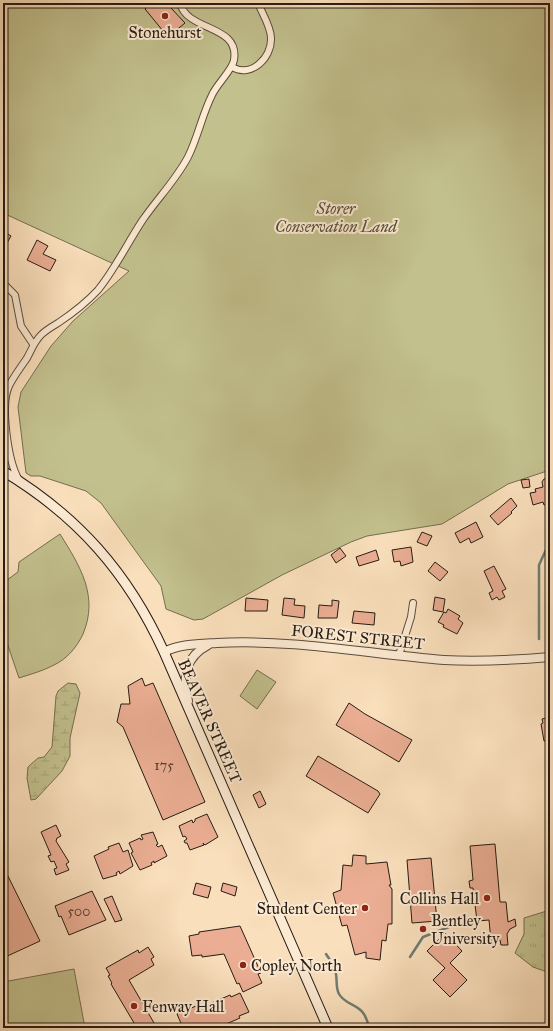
<svg xmlns="http://www.w3.org/2000/svg" width="553" height="1031" viewBox="0 0 553 1031" font-family="'IM FELL Great Primer',serif">
<style>
.grass{fill:url(#grass-tufts);stroke:#746e50}
.wetland{fill:url(#wetland-marsh);stroke:#746e50}
.park{fill:#c2c08d;stroke:#746e50}
.lines{fill:none;stroke-linecap:round;stroke-linejoin:round}
.stream{stroke:#6e7d72;stroke-width:2.5}
.building{fill:#ebae94;stroke:#261c13}
.minor-casing{stroke:#5b4d3d;stroke-width:8}
.tertiary-casing{stroke:#5b4d3d;stroke-width:10}
.secondary-casing{stroke:#261c13;stroke-width:11}
.minor{stroke:#fcead3;stroke-width:6}
.tertiary{stroke:#fcead3;stroke-width:8}
.secondary{stroke:#fcead3;stroke-width:9}
.poi-dot{fill:#8f2418;stroke:#fcead3;stroke-width:1.5}
.labels{text-anchor:middle;dominant-baseline:central;stroke-width:4;stroke-linejoin:round;paint-order:stroke}
.number-label{font-size:14px;fill:#574033}
.poi-label{font-size:16px;fill:#261c13;stroke:#fcead3;text-anchor:start}
.park-label{font-size:16px;font-style:italic;fill:#554d38;stroke:#fcead3}
.street-label{font-size:16px;fill:#261c13;stroke:#fcead3}
</style>
<defs>
<pattern id="grass-tufts" width="24" height="20" patternUnits="userSpaceOnUse"><rect width="24" height="20" fill="#c2c08d"/><path d="M3 7l-1-3M5 7V3M7 7l1-3M15 17l-1-3M17 17v-4M19 17l1-3" fill="none" stroke="#a7a479"/></pattern>
<pattern id="wetland-marsh" width="20" height="14" patternUnits="userSpaceOnUse"><rect width="20" height="14" fill="#c2c08d"/><path d="M1 5h8M5 5V1M11 12h8M15 12V8" fill="none" stroke="#a7a479"/></pattern>
</defs>
<rect width="100%" height="100%" fill="#fadfbc"/>
<filter id="stains"><feTurbulence type="fractalNoise" baseFrequency=".005" numOctaves="4"/><feColorMatrix values="0 0 0 0 .2 0 0 0 0 .09 0 0 0 0 .02 0 0 0 .5 -.17"/></filter>
<radialGradient id="worn" r=".72"><stop offset=".6" stop-color="#630" stop-opacity="0"/><stop offset="1" stop-color="#630" stop-opacity=".3"/></radialGradient>
<polygon class="grass" points="550,910 550,973 533,967 515,953 524,934 524,918"/>
<polygon class="wetland" points="68,683 76,684 80,693 70,738 70,756 62,771 36,799 31,800 27,778 28,767 38,758 44,757 52,747 56,696 58,691"/>
<g class="park">
<polygon points="3,3 550,3 550,470 508,484 442,524 367,536 351,542 282,575 203,619 194,620 166,609 161,586 101,503 86,491 40,476 31,476 26,473 18,407 21,392 51,346 73,321 129,271 3,213"/>
<path d="M 60,534 C 80,566 99,596 83,634 C 77,647 67,659 54,665 C 43,671 31,674 19,678 L 3,631 L 3,583 L 18,572 L 19,562 Z"/>
<polygon points="257,670 276,682 257,709 240,696"/>
<polygon points="74,969 85,1028 3,1028 3,982"/>
</g>
<g class="lines">
<g class="stream">
<polyline points="539,639 539,565 550,541"/>
<path d="M 326,954 C 329,959 334,964 335,970 C 338,978 335,987 339,994 C 347,1008 364,1001 369,1028"/>
<polyline points="410,957 423,937 449,927"/>
</g>
</g>
<g class="building">
<polygon points="145,3 173,3 175,5 171,8 185,23 168,37 145,9 148,6"/>
<polygon points="3,231 11,236 3,250"/>
<polygon points="37,240 48,246 43,254 56,260 50,271 27,260"/>
<polygon points="548,478 550,479 550,504 544,505 543,502 533,505 530,493 536,492 535,489 543,487 542,482 544,479"/>
<polygon points="529,479 530,487 523,488 521,480"/>
<polygon points="511,498 517,506 511,512 512,513 498,525 490,516"/>
<polygon points="476,522 483,537 471,543 469,538 460,543 455,533"/>
<polygon points="422,532 432,536 427,546 417,542"/>
<polygon points="411,547 413,562 401,566 400,561 394,562 392,550"/>
<polygon points="340,548 346,556 336,563 331,555"/>
<polygon points="376,550 379,560 359,566 356,557"/>
<polygon points="435,562 448,572 440,581 428,571"/>
<polygon points="494,566 506,589 502,591 505,597 499,600 497,597 492,600 489,593 493,591 484,571"/>
<polygon points="435,597 445,599 443,612 433,610"/>
<polygon points="246,598 268,600 267,611 245,611"/>
<polygon points="284,598 295,599 294,605 305,606 304,618 282,615"/>
<polygon points="332,600 339,601 337,618 318,618 319,605 332,606"/>
<polygon points="448,609 460,616 458,619 463,623 457,634 443,627 444,625 438,622 444,612 446,613"/>
<polygon points="354,611 375,613 374,625 352,623"/>
<rect x="546" y="618" width="4" height="11"/>
<polygon points="142,678 145,686 153,683 205,802 163,820 123,727 117,722 121,704 130,704 128,686"/>
<polygon points="349,703 365,714 412,740 399,762 336,725"/>
<polygon points="550,717 550,765 549,765 546,741 544,741 541,724 543,723 542,719"/>
<polygon points="318,756 378,791 380,794 368,813 306,776"/>
<polygon points="260,791 266,804 259,808 253,795"/>
<polygon points="207,814 218,837 205,845 203,843 204,845 190,850 187,843 185,843 184,841 187,839 185,836 183,837 179,826 192,820 193,823 195,821 195,819"/>
<polygon points="56,825 61,836 57,838 56,841 69,862 66,864 69,870 56,875 54,869 57,868 54,861 51,862 48,856 51,855 41,832"/>
<polygon points="153,832 158,844 156,845 158,847 162,845 167,856 154,863 154,861 151,863 152,865 140,870 131,853 133,852 129,843 140,838 141,840 143,839 141,835"/>
<polygon points="119,843 123,852 128,850 133,866 120,874 119,871 116,873 117,875 103,879 94,856 109,849 108,847"/>
<polygon points="495,844 500,902 506,902 508,922 515,919 516,926 510,929 507,934 508,945 501,945 500,940 491,941 489,920 477,921 473,888 470,888 469,881 473,880 470,846"/>
<polygon points="353,855 366,856 366,864 387,862 391,885 389,885 392,889 392,924 388,924 386,941 382,940 380,960 366,958 366,952 355,955 347,925 342,926 333,893 341,890 343,865 352,866"/>
<polygon points="431,858 437,921 412,923 407,860"/>
<polygon points="3,866 40,941 3,958"/>
<polygon points="196,883 211,887 208,898 193,894"/>
<polygon points="223,883 237,887 235,896 221,891"/>
<polygon points="92,891 106,920 69,935 61,916 59,917 55,906"/>
<polygon points="112,896 122,920 115,922 104,899"/>
<polygon points="240,926 261,973 258,974 262,983 243,992 239,983 237,984 224,954 202,957 202,955 192,956 189,936 199,934 199,932"/>
<polygon points="445,933 462,951 450,963 467,980 450,997 433,980 445,968 427,951"/>
<polygon points="148,947 154,957 151,959 154,965 129,980 157,1028 137,1028 111,984 112,983 108,976 110,975 106,968 138,950 139,953"/>
<polygon points="240,993 249,1012 239,1016 240,1018 217,1028 183,1028 177,1014 196,1006 198,1009 230,995 231,997"/>
</g>
<g class="lines">
<defs>
<g id="minor">
<path d="M 232,67 C 251,78 272,58 271,38 C 271,27 262,13 258,3"/>
<polyline points="3,283 15,295 21,326 33,344"/>
<path d="M 19,480 C 8,462 0,405 9,386 C 14,376 21,367 27,358 C 32,349 34,342 41,335 C 46,330 53,326 58,323 C 73,313 86,303 98,290 C 115,269 127,244 142,221 C 157,199 176,180 188,157 C 198,137 202,115 212,95 C 217,84 233,69 234,60 C 240,24 187,32 180,3"/>
<polyline points="399,655 411,617 413,603"/>
</g>
<g id="tertiary">
<path d="M 164,652 C 180,644 199,644 217,643 C 294,639 368,654 444,660 C 479,662 515,660 550,657"/>
<path d="M 188,701 C 182,677 185,657 208,645"/>
</g>
<path id="secondary" d="M 3,471 C 78,516 128,573 164,652 L 328,1028"/>
</defs>
<use href="#minor" class="minor-casing"/>
<use href="#tertiary" class="tertiary-casing"/>
<use href="#secondary" class="secondary-casing"/>
<use href="#minor" class="minor"/>
<use href="#tertiary" class="tertiary"/>
<use href="#secondary" class="secondary"/>
</g>
<g class="poi-dot">
<circle cx="165" cy="16" r="4"/>
<circle cx="487" cy="898" r="4"/>
<circle cx="365" cy="908" r="4"/>
<circle cx="423" cy="929" r="4"/>
<circle cx="243" cy="965" r="4"/>
<circle cx="134" cy="1006" r="4"/>
</g>
<g class="labels">
<g class="number-label">
<text x="164" y="765">175</text>
<text x="79" y="911">500</text>
</g>
<g class="poi-label">
<text x="165" y="32" text-anchor="middle">Stonehurst</text>
<text x="479" y="898" text-anchor="end">Collins Hall</text>
<text x="357" y="908" text-anchor="end">Student Center</text>
<text x="431" y="920">Bentley<tspan x="431" dy="18">University</tspan></text>
<text x="251" y="965">Copley North</text>
<text x="142" y="1006">Fenway Hall</text>
</g>
<g class="park-label">
<text x="336" y="208">Storer<tspan x="336" dy="18">Conservation Land</tspan></text>
</g>
<g class="street-label">
<text transform="translate(358 637) rotate(6)">FOREST STREET</text>
<text transform="translate(210 721) rotate(66)">BEAVER STREET</text>
</g>
</g>
<rect width="553" height="1031" fill="none" stroke="#fadfbc" stroke-width="16"/>
<rect x="4" y="4" width="545" height="1023" fill="none" stroke="#261c13" stroke-width="2"/>
<rect x="8" y="8" width="537" height="1015" fill="none" stroke="#261c13"/>
<rect width="100%" height="100%" filter="url(#stains)"/>
<rect width="100%" height="100%" fill="url(#worn)"/>
</svg>
